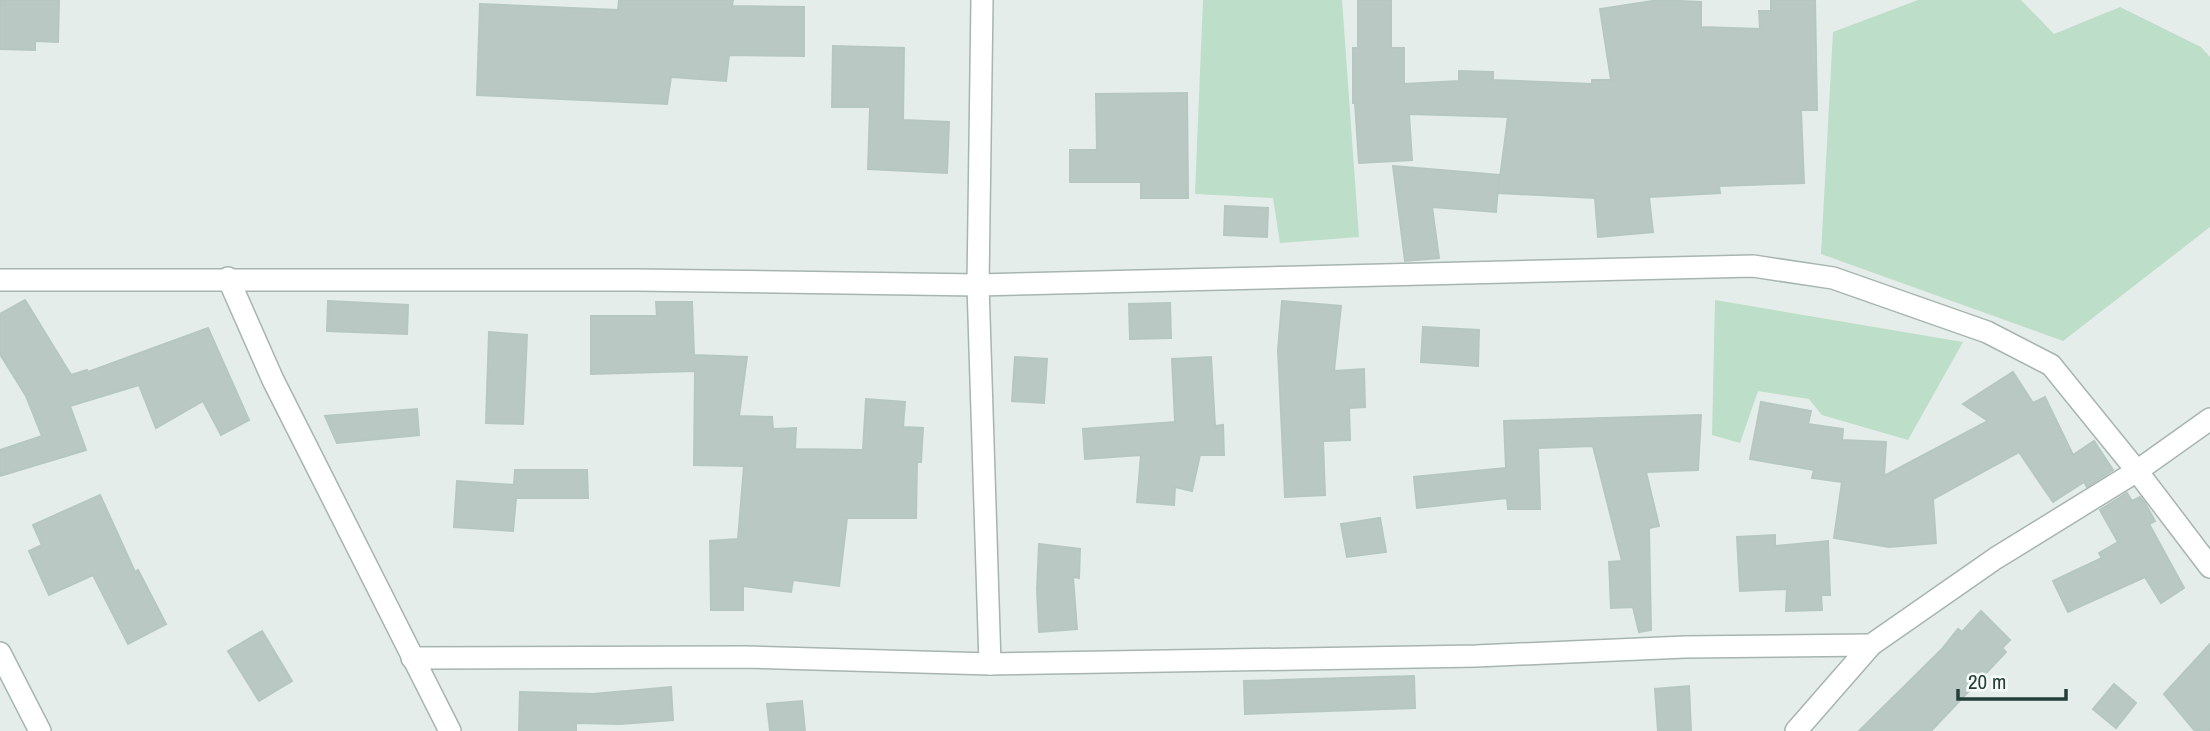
<svg xmlns="http://www.w3.org/2000/svg" width="2210" height="731" viewBox="0 0 2210 731" font-family="'Archivo Narrow',sans-serif">
<style>
.green{fill:#bddec8}
.building{fill:#b9c8c3;stroke:#b6c7c1;stroke-width:2}
.lines{fill:none;stroke-linecap:round;stroke-linejoin:round}
.street-casing{stroke:#a6b5b1;stroke-width:24}
.street{stroke:#fff;stroke-width:21}
</style>
<rect width="100%" height="100%" fill="#e4edea"/>
<g class="green">
<polygon points="1203,0 1342,0 1359,237 1280,243 1273,198 1195,194"/>
<polygon points="1918,0 2021,0 2054,34 2120,7 2201,47 2210,57 2210,227 2063,341 1821,254 1833,32"/>
<polygon points="1715,300 1963,342 1908,440 1822,415 1809,399 1758,391 1740,443 1712,435"/>
</g>
<g class="building">
<polygon points="0,0 59,0 58,42 35,41 35,50 0,49"/>
<polygon points="619,0 733,0 732,6 804,7 804,56 729,55 726,81 671,77 667,104 477,95 480,4 618,10"/>
<polygon points="1358,0 1391,0 1391,48 1404,48 1404,84 1459,81 1459,71 1493,72 1493,80 1592,84 1592,80 1611,80 1600,9 1659,0 1701,2 1701,27 1760,29 1759,11 1771,11 1771,0 1815,0 1817,110 1801,110 1804,183 1719,186 1720,193 1649,197 1653,232 1598,237 1595,198 1498,193 1508,117 1409,114 1412,160 1359,163 1355,103 1353,103 1353,48 1358,48"/>
<polygon points="833,46 904,48 903,120 949,122 947,173 868,169 870,107 832,107"/>
<polygon points="1187,93 1188,198 1141,198 1141,182 1070,182 1070,150 1097,150 1096,94"/>
<polygon points="1393,166 1499,175 1496,212 1432,207 1439,258 1405,261"/>
<polygon points="1225,206 1268,208 1267,237 1224,235"/>
<polygon points="25,300 71,375 87,370 88,372 208,328 249,420 221,435 203,401 156,428 139,385 70,406 86,450 0,476 0,450 42,436 26,396 0,354 0,314"/>
<polygon points="328,301 408,305 407,334 327,331"/>
<polygon points="1282,301 1341,306 1334,371 1364,369 1365,407 1349,408 1350,440 1323,441 1325,495 1285,497 1278,350"/>
<polygon points="656,302 692,302 694,355 747,357 739,416 772,417 773,429 796,428 795,449 863,450 866,399 905,402 903,427 923,428 921,462 917,462 916,518 847,518 839,586 793,580 791,592 743,586 743,610 711,610 710,541 738,539 744,466 694,465 695,371 591,374 591,316 657,316"/>
<polygon points="1170,303 1171,338 1130,339 1129,304"/>
<polygon points="1423,327 1479,330 1478,366 1421,362"/>
<polygon points="489,332 527,335 523,424 486,423"/>
<polygon points="1015,357 1047,359 1044,403 1012,401"/>
<polygon points="1211,357 1215,426 1223,425 1224,455 1200,455 1192,491 1175,487 1174,505 1137,502 1141,455 1085,459 1083,429 1175,422 1172,359"/>
<polygon points="2013,372 2033,403 2045,397 2073,455 2094,441 2113,470 2087,487 2084,482 2053,502 2019,452 1933,499 1936,543 1889,547 1834,538 1842,482 1812,478 1814,470 1750,459 1761,402 1811,411 1808,424 1843,429 1842,440 1886,442 1884,476 1988,421 1963,404"/>
<polygon points="417,409 419,435 337,443 325,416"/>
<polygon points="1701,415 1698,470 1646,472 1659,526 1649,528 1651,630 1639,632 1633,607 1611,608 1609,562 1622,561 1593,446 1538,448 1540,509 1508,509 1507,498 1417,508 1414,477 1506,468 1504,421"/>
<polygon points="515,470 587,470 588,498 516,498 513,531 454,527 457,481 514,485"/>
<polygon points="2127,493 2132,501 2140,497 2145,503 2155,521 2149,524 2184,588 2161,603 2145,577 2068,612 2053,581 2102,558 2099,553 2118,542 2100,510"/>
<polygon points="100,495 135,572 138,570 166,624 128,644 93,575 49,595 29,551 42,545 33,525"/>
<polygon points="1380,518 1386,552 1347,557 1341,524"/>
<polygon points="1775,535 1775,546 1828,541 1830,595 1821,595 1822,610 1786,611 1787,589 1740,591 1737,537"/>
<polygon points="1039,544 1080,549 1079,578 1073,577 1077,629 1039,632 1037,589"/>
<polygon points="1981,611 2010,640 2002,648 2006,652 1931,731 1859,731 1942,649 1958,629 1962,632"/>
<polygon points="262,631 292,681 259,701 228,651"/>
<polygon points="2210,644 2210,731 2195,731 2164,694"/>
<polygon points="1414,676 1415,708 1245,714 1244,681"/>
<polygon points="2114,684 2136,703 2116,728 2093,709"/>
<polygon points="1689,686 1691,731 1658,731 1655,689"/>
<polygon points="671,687 673,720 620,724 576,723 576,731 519,731 520,692 593,694"/>
<polygon points="802,701 805,731 770,731 767,704"/>
</g>
<g class="lines">
<defs>
<g id="street">
<polyline points="982,0 978,285 990,664"/>
<polyline points="228,278 273,380 450,731"/>
<polyline points="0,280 638,280 978,285 1753,266 1833,278 1987,332 2051,365 2137,471 2210,567"/>
<polyline points="0,653 40,731"/>
<polyline points="412,658 745,657 990,664 1476,656 1685,647 1871,645"/>
<polyline points="1796,731 1871,645 1996,558 2137,471 2210,419"/>
</g>
</defs>
<use href="#street" class="street-casing"/>
<use href="#street" class="street"/>
</g>
<path d="M1958 689v10h108v-10" fill="none" stroke="#233f39" stroke-width="3.5"/>
<text x="1968" y="689" font-size="21" fill="#233f39" stroke="#f5faf7" stroke-width="5" paint-order="stroke">20 m</text>
</svg>
